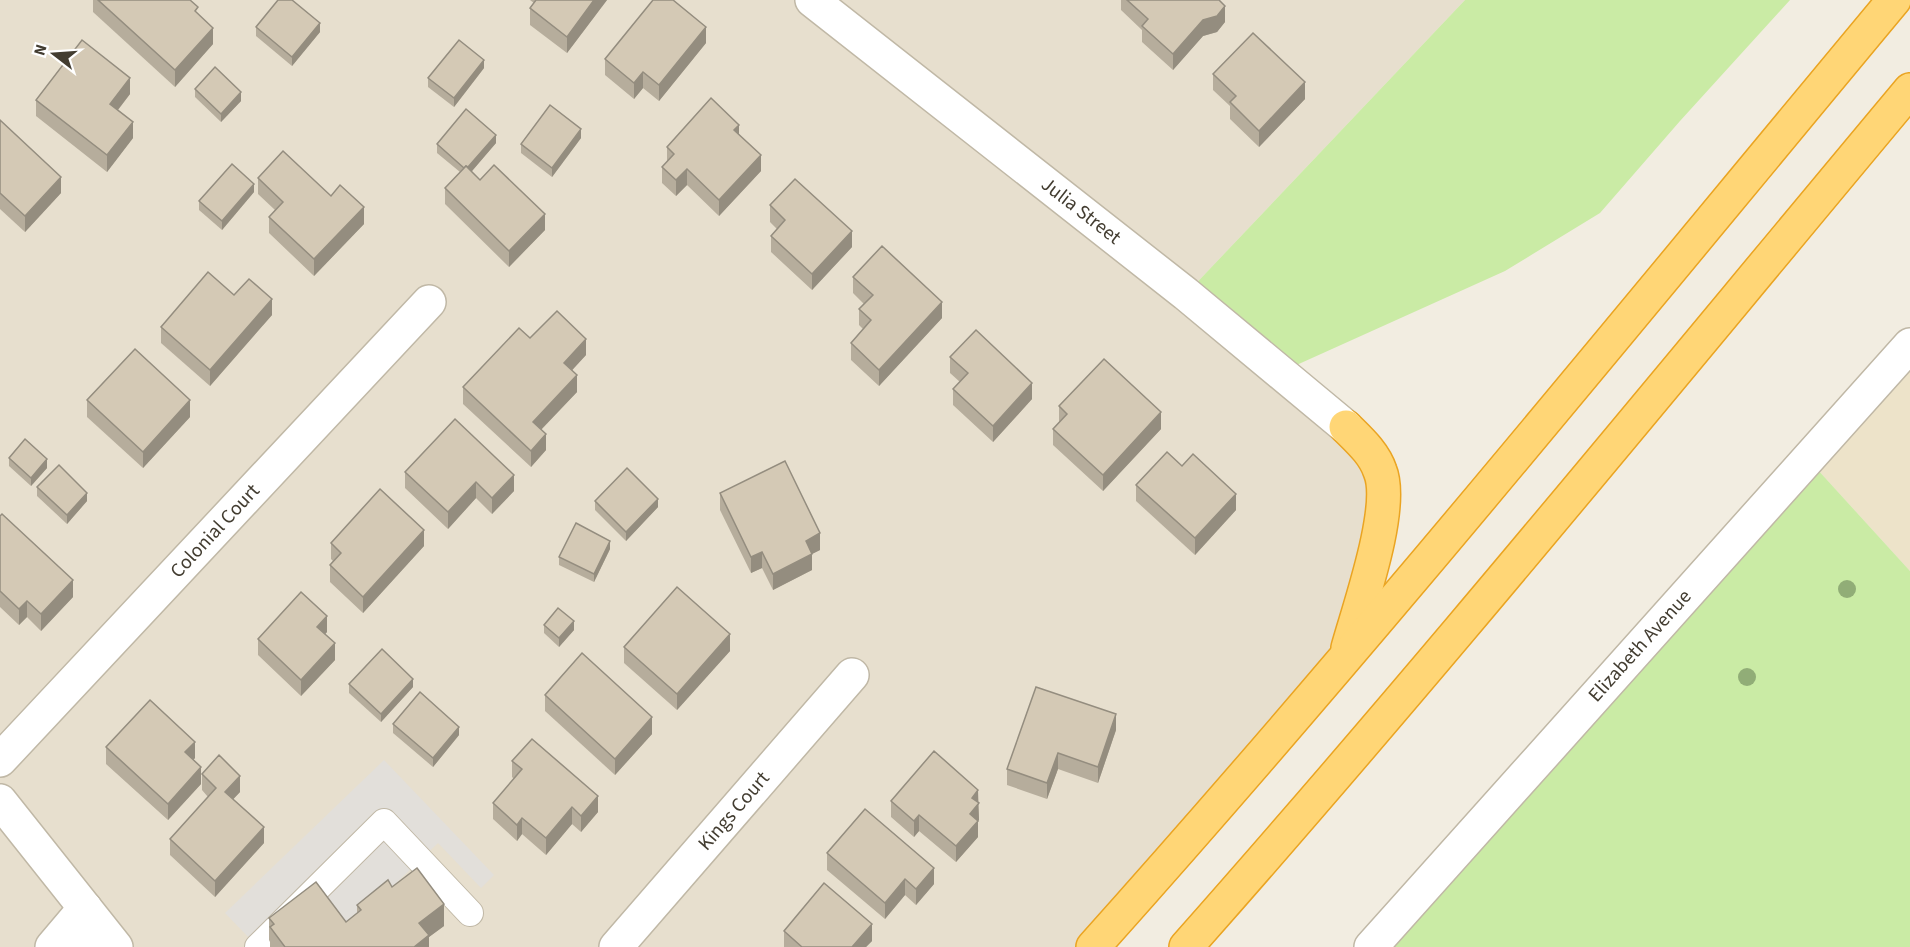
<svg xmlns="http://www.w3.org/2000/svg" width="1910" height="947" viewBox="0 0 1910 947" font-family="'Source Sans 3',sans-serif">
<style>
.residential{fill:#e7dfce}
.education{fill:#ede3c9}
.green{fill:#caeba5}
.parking{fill:#e2dfda}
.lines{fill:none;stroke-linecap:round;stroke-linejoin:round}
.service-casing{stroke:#c0b8a6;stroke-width:28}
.minor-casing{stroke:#c0b8a6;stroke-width:36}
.tertiary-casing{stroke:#c0b8a6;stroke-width:36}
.trunk-casing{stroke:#eaa422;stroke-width:36}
.service{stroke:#fff;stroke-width:26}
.minor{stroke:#fff;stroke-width:33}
.tertiary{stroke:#fff;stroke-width:33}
.trunk{stroke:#ffd676;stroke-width:33}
.tree{fill:#91ad77}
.wall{fill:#b6ad9c}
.shaded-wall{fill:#948d7f}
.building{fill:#d4c9b5;stroke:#948d7f;stroke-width:1.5}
.labels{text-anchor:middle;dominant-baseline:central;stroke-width:4.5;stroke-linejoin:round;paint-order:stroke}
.street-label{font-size:20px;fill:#433d31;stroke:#fff}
</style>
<rect width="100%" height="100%" fill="#f2ede1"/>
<polygon class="residential" points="0,0 1465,0 1186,294 1374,458 1345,658 1093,947 0,947"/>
<polygon class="education" points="1910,345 1910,571 1807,458"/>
<g class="green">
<polygon points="1465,0 1790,0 1680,121 1600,213 1505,271 1281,372 1186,294"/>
<polygon points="1807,458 1910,571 1910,947 1371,947"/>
</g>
<polygon class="parking" points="384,760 494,875 481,888 438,843 343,934 252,941 225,913"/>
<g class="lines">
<defs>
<polyline id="service" points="258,947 384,822 470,913"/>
<g id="minor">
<polyline points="812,0 1186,294 1346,427"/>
<polyline points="0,760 429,302"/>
<polyline points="52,947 85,908"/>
<polyline points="616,947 852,675"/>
<polyline points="1371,947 1910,345"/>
</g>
<g id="tertiary">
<polyline points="0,801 116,947"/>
<polyline points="81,947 85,908"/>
</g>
<g id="trunk">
<path d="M 1346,427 C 1359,440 1374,453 1380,471 C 1395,507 1359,608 1348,648"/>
<path d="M 1093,947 C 1369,639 1630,317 1894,0"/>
<path d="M 1186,947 C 1434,667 1670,377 1910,90"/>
</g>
</defs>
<use href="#service" class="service-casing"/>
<use href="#minor" class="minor-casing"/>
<use href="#tertiary" class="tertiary-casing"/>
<use href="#trunk" class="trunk-casing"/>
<use href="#service" class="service"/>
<use href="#minor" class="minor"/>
<use href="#tertiary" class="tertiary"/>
<use href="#trunk" class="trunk"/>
</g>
<g class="tree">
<circle cx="1847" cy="589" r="9"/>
<circle cx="1747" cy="677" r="9"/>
</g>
<g class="wall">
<polygon points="93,0 190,0 213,44 175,87 93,12"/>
<polygon points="530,0 607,0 567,53 530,25 530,8 534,3"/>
<polygon points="1121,0 1219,0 1225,22 1217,32 1203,36 1173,70 1142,42 1142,30 1121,10"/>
<polygon points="256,27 320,32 292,66 256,36"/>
<polygon points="706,43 659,101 643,88 634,99 605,75 605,59"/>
<polygon points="484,68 454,107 428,87 428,78"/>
<polygon points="1213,74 1305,99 1259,147 1230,119 1230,106 1213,90"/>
<polygon points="195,89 241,101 221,122 195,97"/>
<polygon points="130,94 118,110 133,138 107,172 36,116 36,100"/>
<polygon points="0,120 61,193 25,232 0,209"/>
<polygon points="739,134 761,171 719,216 687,185 676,196 662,183 662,167 667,162 667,147"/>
<polygon points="581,138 552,177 521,153 521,144"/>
<polygon points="496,143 472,171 480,180 545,230 509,267 445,204 445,188 460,172 437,153 437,144"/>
<polygon points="258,178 364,224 314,276 269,233 269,217 275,210 258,194"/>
<polygon points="254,192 222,230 199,210 199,201"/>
<polygon points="770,205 852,247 812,290 771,252 771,236 777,229 770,222"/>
<polygon points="853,277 942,318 879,386 851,360 851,343 863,329 859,325 859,309 864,304 853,293"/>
<polygon points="234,295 272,315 210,386 161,343 161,327"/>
<polygon points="530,338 586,355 572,370 577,392 541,430 546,450 531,467 463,404 463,387"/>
<polygon points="950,357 1032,399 993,442 953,405 953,389 960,382 950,373"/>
<polygon points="87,400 190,417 143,468 87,417"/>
<polygon points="1059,406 1161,429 1103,491 1053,445 1053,429 1059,422"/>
<polygon points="455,419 514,491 492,514 476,498 448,529 405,488 405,472"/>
<polygon points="9,458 47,468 31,486 9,466"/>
<polygon points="1182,466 1236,510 1195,555 1136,501 1136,485"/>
<polygon points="37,487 87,501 67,524 37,496"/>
<polygon points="720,493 820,550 812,554 812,570 773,590 762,568 751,573 720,510"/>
<polygon points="595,501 658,507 626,541 595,510"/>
<polygon points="0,516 73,597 41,631 27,617 19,625 0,607"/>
<polygon points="331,543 424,546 363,613 330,582 330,565 333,561 331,559"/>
<polygon points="610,549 594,582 559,565 559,557"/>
<polygon points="544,625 574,630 559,647 544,633"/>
<polygon points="327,632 325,634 335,660 301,696 258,655 258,639"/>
<polygon points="624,647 730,651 677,710 624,663"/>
<polygon points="349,684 413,687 381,722 349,693"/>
<polygon points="545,695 652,734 615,775 545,711"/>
<polygon points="393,724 459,735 433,767 393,733"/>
<polygon points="1116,730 1098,783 1058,769 1047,799 1007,785 1007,769"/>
<polygon points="106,747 195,758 193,760 201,784 168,820 106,764"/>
<polygon points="512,761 598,812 581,832 572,824 546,855 522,834 517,841 493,819 493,803 514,779 512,777"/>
<polygon points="202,774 240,792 233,799 264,843 215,897 170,855 170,839 208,797 202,790"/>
<polygon points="891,801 978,803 979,820 978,821 978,837 956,862 919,831 914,837 891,817"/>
<polygon points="827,853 934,884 916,905 905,895 885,919 827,870"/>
<polygon points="392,887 444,926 429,937 429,947 270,947 270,942 269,940 269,918 346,922 357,913 357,905"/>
<polygon points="784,931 872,941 866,947 784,947"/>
</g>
<g class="shaded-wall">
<polygon points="594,0 607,0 567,53 567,37"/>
<polygon points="1225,6 1225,22 1217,32 1203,36 1173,70 1173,54 1203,20"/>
<polygon points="320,23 320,32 292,66 292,57"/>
<polygon points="706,27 706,43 659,101 659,85"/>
<polygon points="213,28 213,44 175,87 175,70"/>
<polygon points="484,60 484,68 454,107 454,98"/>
<polygon points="643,72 643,88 634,99 634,83"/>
<polygon points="130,78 130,94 110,120 110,104"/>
<polygon points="1305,82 1305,99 1259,147 1259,131"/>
<polygon points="241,92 241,101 221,122 221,114"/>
<polygon points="133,122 133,138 107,172 107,155"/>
<polygon points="739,125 739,141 734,130"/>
<polygon points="581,129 581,138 552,177 552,168"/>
<polygon points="496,135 496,143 466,178 466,169"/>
<polygon points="761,155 761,171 719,216 719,200"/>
<polygon points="687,169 687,185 676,196 676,180"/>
<polygon points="61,177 61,193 25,232 25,216"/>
<polygon points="254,184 254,192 222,230 222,221"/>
<polygon points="364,207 364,224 314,276 314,259"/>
<polygon points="545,214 545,230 509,267 509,251"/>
<polygon points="852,231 852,247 812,290 812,274"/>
<polygon points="272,299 272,315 210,386 210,370"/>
<polygon points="942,302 942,318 879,386 879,370"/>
<polygon points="586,339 586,355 564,379 564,363"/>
<polygon points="577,375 577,392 533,438 533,422"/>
<polygon points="1032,383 1032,399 993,442 993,426"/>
<polygon points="190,400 190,417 143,468 143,452"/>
<polygon points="1161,412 1161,429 1103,491 1103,475"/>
<polygon points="546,434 546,450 531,467 531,451"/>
<polygon points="47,459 47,468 31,486 31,478"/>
<polygon points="514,475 514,491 492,514 492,498"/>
<polygon points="476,482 476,498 448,529 448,512"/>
<polygon points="87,493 87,501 67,524 67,515"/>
<polygon points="1236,494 1236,510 1195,555 1195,538"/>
<polygon points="658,499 658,507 626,541 626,532"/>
<polygon points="424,530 424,546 363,613 363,597"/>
<polygon points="820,533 820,550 806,557 806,541"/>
<polygon points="610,541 610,549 594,582 594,574"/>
<polygon points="762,552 762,568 751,573 751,557"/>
<polygon points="812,554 812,570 773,590 773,574"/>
<polygon points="73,580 73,597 41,631 41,614"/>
<polygon points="27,601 27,617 19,625 19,609"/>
<polygon points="327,616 327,632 317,643 317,627"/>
<polygon points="574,621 574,630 559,647 559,638"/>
<polygon points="730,634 730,651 677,710 677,694"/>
<polygon points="335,643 335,660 301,696 301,680"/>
<polygon points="413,679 413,687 381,722 381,714"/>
<polygon points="1116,714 1116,730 1098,783 1098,767"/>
<polygon points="652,717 652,734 615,775 615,759"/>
<polygon points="459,727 459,735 433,767 433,758"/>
<polygon points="195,742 195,758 185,769 185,752"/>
<polygon points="1058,753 1058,769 1047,799 1047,783"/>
<polygon points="201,767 201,784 168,820 168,804"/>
<polygon points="240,776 240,792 225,808 225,792"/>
<polygon points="978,790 979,820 978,821 978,837 956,862 956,846 972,798"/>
<polygon points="598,796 598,812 581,832 581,816"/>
<polygon points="572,807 572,824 546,855 546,838"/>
<polygon points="919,815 919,831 914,837 914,821"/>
<polygon points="522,818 522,834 517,841 517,825"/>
<polygon points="264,827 264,843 215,897 215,881"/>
<polygon points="934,868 934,884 916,905 916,889"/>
<polygon points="905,879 905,895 885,919 885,903"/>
<polygon points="444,904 444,926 429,937 429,947 414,947 419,923"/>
<polygon points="872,924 872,941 866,947 852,947"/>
</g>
<g class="building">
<polygon points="98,0 190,0 198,7 195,11 213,28 175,70"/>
<polygon points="278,0 292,0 320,23 292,57 256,27"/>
<polygon points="536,0 594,0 567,37 530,8"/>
<polygon points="653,0 673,0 706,27 659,85 643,72 634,83 605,59"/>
<polygon points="1127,0 1219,0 1225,6 1217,16 1203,20 1173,54 1142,26 1148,19"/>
<polygon points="1253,33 1305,82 1259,131 1230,102 1236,96 1213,74"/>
<polygon points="82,40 130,78 110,104 133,122 107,155 36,100"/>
<polygon points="459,40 484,60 454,98 428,78"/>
<polygon points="215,67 241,92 221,114 195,89"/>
<polygon points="711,98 739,125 734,130 761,155 719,200 687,169 676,180 662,167 674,154 667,147"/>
<polygon points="550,105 581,129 552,168 521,144"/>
<polygon points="466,109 496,135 468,167 466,166 464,168 437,144"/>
<polygon points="0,120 61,177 25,216 0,193"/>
<polygon points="283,151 331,196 340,185 364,207 314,259 269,217 283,202 258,178"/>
<polygon points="232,164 254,184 222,221 199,201"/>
<polygon points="494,165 545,214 509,251 445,188 466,166 480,180"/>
<polygon points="795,179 852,231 812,274 771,236 785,220 770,205"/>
<polygon points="882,246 942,302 879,370 851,343 871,320 859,309 873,295 853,277"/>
<polygon points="208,272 234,295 249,279 272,299 210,370 161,327"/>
<polygon points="557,311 586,339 564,363 577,375 533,422 546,434 531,451 463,387 519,328 530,338"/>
<polygon points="976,330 1032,383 993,426 953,389 968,373 950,357"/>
<polygon points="135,349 190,400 143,452 87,400"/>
<polygon points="1104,359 1161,412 1103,475 1053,429 1067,414 1059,406"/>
<polygon points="455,419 514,475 492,498 476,482 448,512 405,472"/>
<polygon points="25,439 47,459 31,478 9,458"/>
<polygon points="1167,452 1182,466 1193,454 1236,494 1195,538 1136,485"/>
<polygon points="785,461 820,533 806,541 812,554 773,574 762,552 751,557 720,493"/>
<polygon points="59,465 87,493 67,515 37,487"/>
<polygon points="627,468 658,499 626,532 595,501"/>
<polygon points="380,489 424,530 363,597 330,565 341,553 331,543"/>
<polygon points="2,514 73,580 41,614 27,601 19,609 0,591 0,516"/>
<polygon points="576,523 610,541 594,574 559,557"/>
<polygon points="677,587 730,634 677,694 624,647"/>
<polygon points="301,592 327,616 317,627 335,643 301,680 258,639"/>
<polygon points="558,608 574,621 559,638 544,625"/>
<polygon points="382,649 413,679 381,714 349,684"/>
<polygon points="582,653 652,717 615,759 545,695"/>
<polygon points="1036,687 1116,714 1098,767 1058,753 1047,783 1007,769"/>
<polygon points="420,692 459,727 433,758 393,724"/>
<polygon points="150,700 195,742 185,752 201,767 168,804 106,747"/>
<polygon points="532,739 598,796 581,816 572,807 546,838 522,818 517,825 493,803 522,769 512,761"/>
<polygon points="934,751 978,790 972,798 979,803 970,814 978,821 956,846 919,815 914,821 891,801"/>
<polygon points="219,755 240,776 225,792 264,827 215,881 170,839 216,788 202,774"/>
<polygon points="865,809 934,868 916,889 905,879 885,903 827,853"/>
<polygon points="417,868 444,904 419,923 429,935 414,947 285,947 270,927 274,924 269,918 316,882 346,922 361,910 357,905 388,880 392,887"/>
<polygon points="824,883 872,924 852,947 802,947 784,931"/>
</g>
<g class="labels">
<g class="street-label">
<text transform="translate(1081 211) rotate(38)">Julia Street</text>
<text transform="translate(215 531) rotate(-47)">Colonial Court</text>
<text transform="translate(1640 646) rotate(-48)">Elizabeth Avenue</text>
<text transform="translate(734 811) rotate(-49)">Kings Court</text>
</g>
</g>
<g transform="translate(54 54) rotate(287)" stroke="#ffffff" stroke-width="4.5" paint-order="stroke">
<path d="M0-4.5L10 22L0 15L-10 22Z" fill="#433d31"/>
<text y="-9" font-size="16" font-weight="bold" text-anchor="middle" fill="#433d31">N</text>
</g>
</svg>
